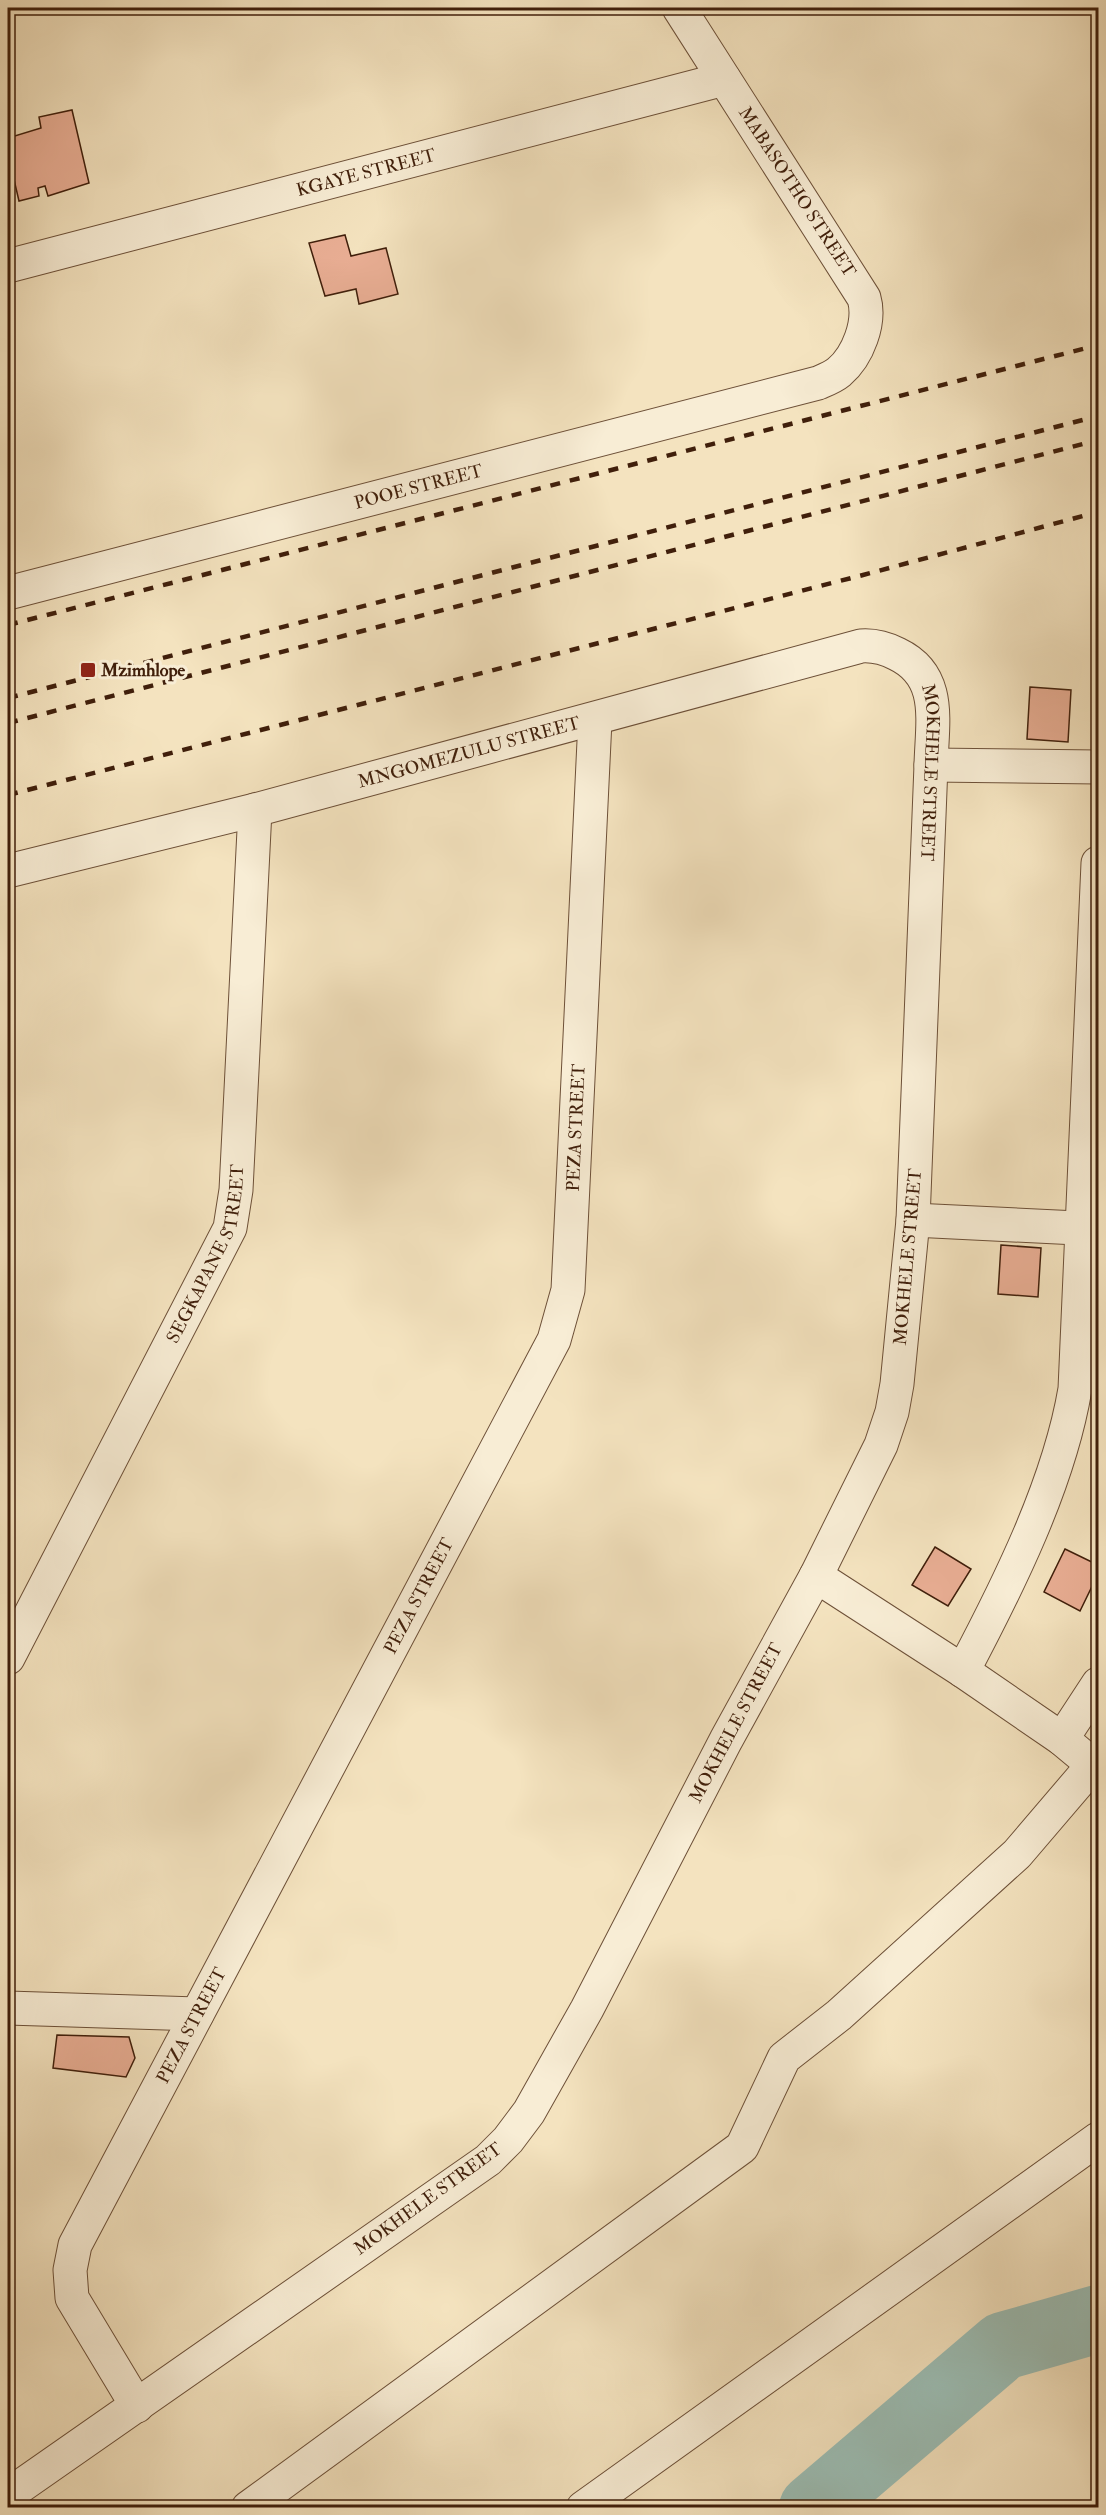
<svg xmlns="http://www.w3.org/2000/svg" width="1106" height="2515" viewBox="0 0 1106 2515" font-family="'IM FELL Double Pica',serif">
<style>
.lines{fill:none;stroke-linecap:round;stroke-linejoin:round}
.river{stroke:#9cbeb5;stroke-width:68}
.building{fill:#e9ae94;stroke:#401f0b;stroke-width:1.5}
.street-casing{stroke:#6d5038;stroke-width:35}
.street{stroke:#f8edd5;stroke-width:33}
.rail{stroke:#401f0b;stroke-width:4.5;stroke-dasharray:10 10;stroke-linecap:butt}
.poi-dot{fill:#8f2418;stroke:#f8edd5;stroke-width:2}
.labels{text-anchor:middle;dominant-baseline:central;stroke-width:6;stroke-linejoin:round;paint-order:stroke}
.street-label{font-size:18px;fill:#401f0b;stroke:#f8edd5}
.poi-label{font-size:18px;font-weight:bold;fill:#401f0b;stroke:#f8edd5;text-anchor:start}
</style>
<rect width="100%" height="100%" fill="#f4e3bf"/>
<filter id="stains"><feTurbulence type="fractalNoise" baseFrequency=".00333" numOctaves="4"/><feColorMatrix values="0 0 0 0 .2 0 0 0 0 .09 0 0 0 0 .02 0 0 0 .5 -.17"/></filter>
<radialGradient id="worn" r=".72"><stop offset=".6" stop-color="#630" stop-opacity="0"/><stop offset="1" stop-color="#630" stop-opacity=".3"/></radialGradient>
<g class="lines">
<polyline class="river" points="813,2508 1003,2346 1098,2319"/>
</g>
<g class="building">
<polygon points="72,110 89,183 48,196 45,186 38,188 39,196 19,201 8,154 8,138 41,128 39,117"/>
<polygon points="345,235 351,256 386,248 398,294 359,304 356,289 325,296 309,243"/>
<polygon points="1030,687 1071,690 1068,742 1027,739"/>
<polygon points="1001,1245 1041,1248 1038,1297 998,1294"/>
<polygon points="935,1547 971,1569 948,1606 912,1585"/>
<polygon points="1065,1549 1098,1565 1098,1574 1080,1611 1044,1592"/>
<polygon points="57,2035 129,2037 135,2058 126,2077 53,2068"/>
</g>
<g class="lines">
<defs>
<g id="street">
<path id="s1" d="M 8,266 L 724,79"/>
<path id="s2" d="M 8,593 L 818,383 C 825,380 833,377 839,372 C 858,356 871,322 864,298 L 679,8"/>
<polyline points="931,765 1098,767"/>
<path id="s3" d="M 8,871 L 255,810 L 861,646 C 874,645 885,648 897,654 C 943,676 932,722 931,765 L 913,1220 L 897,1384 L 892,1412 L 881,1445 L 816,1576 L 726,1740 L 587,2009 L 529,2112 L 508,2140 L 488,2160 L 8,2495"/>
<polyline points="913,1220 1098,1229"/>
<polyline points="816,1576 963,1671 1062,1739 1098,1769"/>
<path id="s4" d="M 8,1658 L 230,1228 L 236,1190 L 255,810"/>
<path d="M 963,1671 C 1008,1586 1059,1484 1075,1389 L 1098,863"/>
<polyline points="1062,1739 1098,1684"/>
<polyline points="8,2008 197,2014"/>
<path id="s5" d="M 137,2406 L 72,2298 L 70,2270 L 75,2245 L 554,1340 L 568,1290 L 595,720"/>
<polyline points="248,2508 742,2147 784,2058 839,2015 1017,1854 1093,1765"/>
<polyline points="583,2508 1098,2139"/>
</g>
</defs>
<use href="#street" class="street-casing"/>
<use href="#street" class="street"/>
<g class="rail">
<polyline points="8,625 1098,345"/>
<polyline points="8,698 1098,416"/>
<polyline points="8,723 1098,440"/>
<polyline points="8,795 863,575 1098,512"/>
</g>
</g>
<rect class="poi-dot" x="80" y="662" width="16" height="16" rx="3"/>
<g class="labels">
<g class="street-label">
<text stroke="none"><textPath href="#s1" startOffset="370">KGAYE STREET</textPath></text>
<text transform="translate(797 192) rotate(57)">MABASOTHO STREET</text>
<text stroke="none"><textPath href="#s2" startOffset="424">POOE STREET</textPath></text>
<text stroke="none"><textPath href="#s3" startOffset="476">MNGOMEZULU STREET</textPath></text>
<text stroke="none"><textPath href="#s3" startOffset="1052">MOKHELE STREET</textPath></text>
<text stroke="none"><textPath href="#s5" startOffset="1418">PEZA STREET</textPath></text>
<text stroke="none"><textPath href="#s4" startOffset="452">SEGKAPANE STREET</textPath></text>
<text transform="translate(908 1257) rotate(-85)">MOKHELE STREET</text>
<text stroke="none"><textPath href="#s5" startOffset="914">PEZA STREET</textPath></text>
<text transform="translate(736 1723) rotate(-62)">MOKHELE STREET</text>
<text stroke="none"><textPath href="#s5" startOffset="428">PEZA STREET</textPath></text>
<text transform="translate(428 2199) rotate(-36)">MOKHELE STREET</text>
</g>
<g class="poi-label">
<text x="101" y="670">Mzimhlope</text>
</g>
</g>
<rect width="1106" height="2515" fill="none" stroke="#f4e3bf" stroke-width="30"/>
<rect x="9" y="9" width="1088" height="2497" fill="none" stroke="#401f0b" stroke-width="3"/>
<rect x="15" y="15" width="1076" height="2485" fill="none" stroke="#401f0b" stroke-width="1.5"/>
<rect width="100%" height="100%" filter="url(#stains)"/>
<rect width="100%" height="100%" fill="url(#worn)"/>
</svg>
